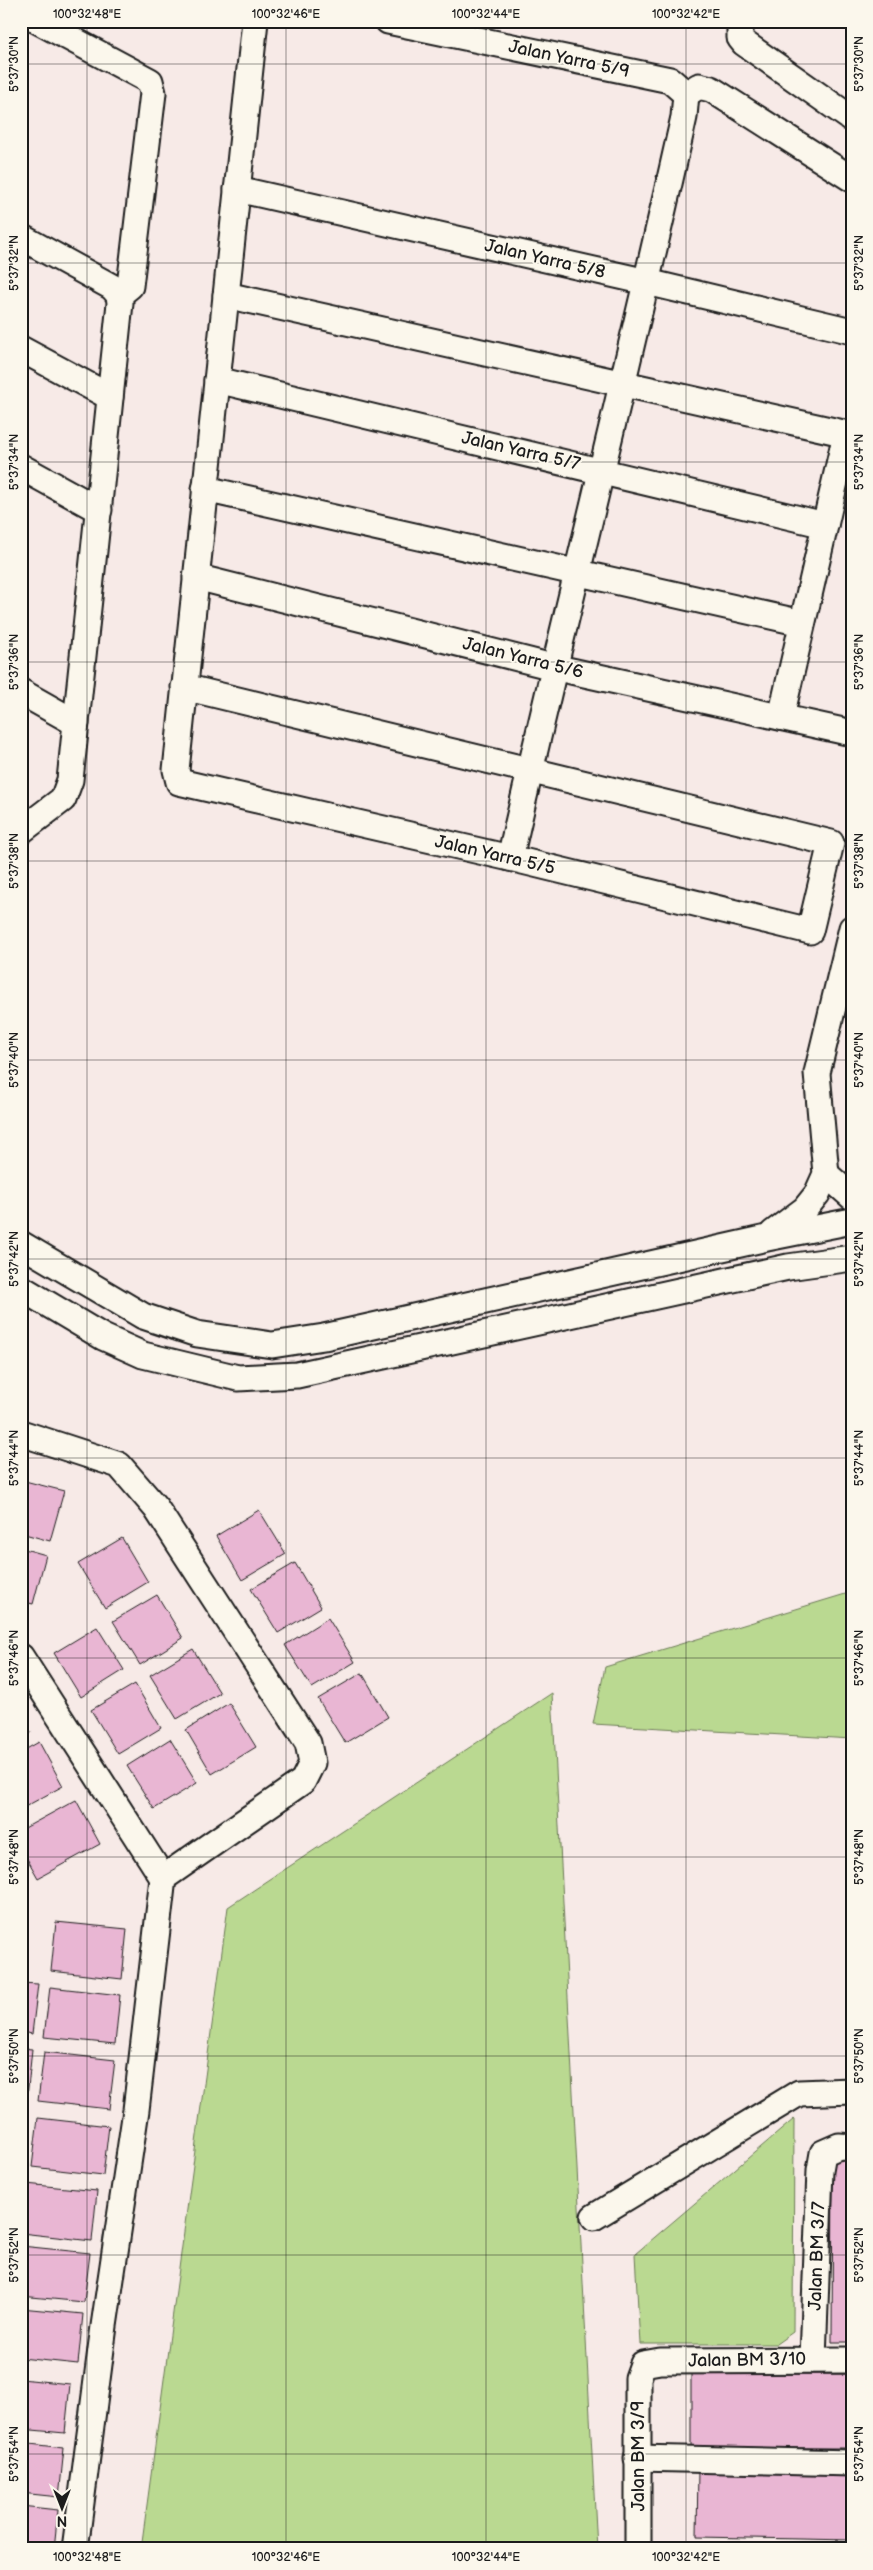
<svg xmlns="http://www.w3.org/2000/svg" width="873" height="2570" viewBox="0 0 873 2570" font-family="'Balsamiq Sans',sans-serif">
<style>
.green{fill:#bad991;stroke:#6b7a56}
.building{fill:#e9b6d3;stroke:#1c1c1c}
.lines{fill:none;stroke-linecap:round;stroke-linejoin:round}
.minor-casing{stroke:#1c1c1c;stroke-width:29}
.minor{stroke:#fbf7ec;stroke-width:25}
.ticks{fill:none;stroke:#1c1c1c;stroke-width:1;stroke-opacity:0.45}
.labels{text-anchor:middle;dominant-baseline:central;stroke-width:4;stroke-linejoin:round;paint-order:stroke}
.street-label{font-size:18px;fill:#1c1c1c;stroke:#fbf7ec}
.neatline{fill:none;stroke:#1c1c1c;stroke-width:2}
.ticks-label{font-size:12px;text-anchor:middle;fill:#1c1c1c}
</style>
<rect width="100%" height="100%" fill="#f7eae7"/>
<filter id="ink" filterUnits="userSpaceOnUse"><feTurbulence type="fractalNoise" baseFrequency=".02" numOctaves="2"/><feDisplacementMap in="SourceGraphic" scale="10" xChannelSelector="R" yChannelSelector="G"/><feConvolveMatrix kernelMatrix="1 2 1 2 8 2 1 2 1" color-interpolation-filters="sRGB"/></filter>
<g filter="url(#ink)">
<g class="green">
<polygon points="852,1592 852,1739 593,1724 605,1667"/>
<polygon points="552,1693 597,2549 141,2549 228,1907"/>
<polygon points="794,2119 793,2332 776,2344 640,2344 635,2254"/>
</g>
<g class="building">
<polygon points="21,1480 64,1491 50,1541 21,1533"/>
<polygon points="259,1510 286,1554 242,1580 216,1536"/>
<polygon points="122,1538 148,1582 105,1608 78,1564"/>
<polygon points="21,1548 46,1555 33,1604 21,1601"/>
<polygon points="295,1563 321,1607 278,1633 251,1589"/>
<polygon points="157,1595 183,1638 140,1665 113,1621"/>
<polygon points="328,1618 355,1662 312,1688 285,1645"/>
<polygon points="97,1627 124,1670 81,1697 54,1653"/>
<polygon points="193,1649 220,1693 177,1719 150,1675"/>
<polygon points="362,1673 388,1717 345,1743 318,1699"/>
<polygon points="135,1684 161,1728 118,1754 91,1710"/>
<polygon points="229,1703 256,1747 212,1774 186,1730"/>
<polygon points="21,1715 31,1733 21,1739"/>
<polygon points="170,1739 197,1783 154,1809 127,1766"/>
<polygon points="39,1742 63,1786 21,1809 21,1752"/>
<polygon points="76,1800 100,1844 38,1878 21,1848 21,1830"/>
<polygon points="21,1872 27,1883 21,1886"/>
<polygon points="56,1922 127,1929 122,1979 51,1971"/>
<polygon points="21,1983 38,1984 32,2034 21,2032"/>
<polygon points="50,1987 120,1995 115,2044 44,2037"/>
<polygon points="21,2048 32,2049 27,2098 21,2098"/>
<polygon points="44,2052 115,2060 109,2109 38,2101"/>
<polygon points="21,2114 26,2115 21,2162"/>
<polygon points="38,2118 109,2126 103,2175 32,2167"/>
<polygon points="833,2157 852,2157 852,2342 832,2342"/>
<polygon points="26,2184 97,2191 92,2241 21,2233"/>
<polygon points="21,2246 90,2253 84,2302 21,2296"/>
<polygon points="21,2308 83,2314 78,2364 21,2358"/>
<rect x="691" y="2374" width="161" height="74"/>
<polygon points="21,2379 70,2384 65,2433 21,2429"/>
<polygon points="21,2443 64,2448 59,2497 21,2493"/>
<polygon points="698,2468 852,2471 852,2540 697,2537"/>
<polygon points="21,2506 58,2510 54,2549 21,2549"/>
</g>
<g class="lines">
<defs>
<g id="minor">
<polyline points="38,21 150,81 153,93 130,286 119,295"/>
<polyline points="388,21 670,80 686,94"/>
<polyline points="740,21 740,38 744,43 852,119"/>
<polyline points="686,94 699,86 711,89 852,179"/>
<polyline points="237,189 647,282 852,331"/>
<polyline points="21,237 112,287 119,295 120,303 70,780 63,799 21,831"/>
<polyline points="226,295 852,435"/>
<polyline points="21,349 110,397"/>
<polyline points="217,380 825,525"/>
<polyline points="21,467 99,510"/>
<polyline points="205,489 802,623"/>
<polyline points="196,577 553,667 852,733"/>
<polyline points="184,687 831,843 810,931 510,858 179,782 176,770 255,21"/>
<polyline points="21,692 76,723"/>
<polyline points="781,717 846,434"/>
<path d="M 510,858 C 566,611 629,365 684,117 L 686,94"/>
<polyline points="826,1174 852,1197"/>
<polyline points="773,1233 805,1209 817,1194 826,1174 817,1073 852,928"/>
<polyline points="21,1244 143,1316 197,1334 272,1345 324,1337 767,1238 852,1221"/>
<polyline points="21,1288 103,1337 143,1355 238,1378 297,1375 788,1267 852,1258"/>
<polyline points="21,1433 119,1465 156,1508 308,1743 312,1763 303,1781 163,1878"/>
<polyline points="21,1657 163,1878 136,2110 104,2326 75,2549"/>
<polyline points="594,2217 799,2093 852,2091"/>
<polyline points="813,2359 820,2170 823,2153 839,2146 852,2147"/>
<polyline points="637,2458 852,2463"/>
<polyline points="638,2549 638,2378 643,2364 660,2361 852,2360"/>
</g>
</defs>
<use href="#minor" class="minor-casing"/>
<use href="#minor" class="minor"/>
</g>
</g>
<path class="ticks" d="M 87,21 L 87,2549M 286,21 L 286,2549M 486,21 L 486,2549M 686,21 L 686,2549M 21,64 L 852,64M 21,263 L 852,263M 21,462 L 852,462M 21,662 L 852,662M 21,861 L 852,861M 21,1060 L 852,1060M 21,1259 L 852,1259M 21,1458 L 852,1458M 21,1658 L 852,1658M 21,1857 L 852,1857M 21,2056 L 852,2056M 21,2255 L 852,2255M 21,2454 L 852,2454"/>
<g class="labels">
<g class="street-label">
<text transform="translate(569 59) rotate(12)">Jalan Yarra 5/9</text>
<text transform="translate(545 259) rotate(13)">Jalan Yarra 5/8</text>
<text transform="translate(521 451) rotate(13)">Jalan Yarra 5/7</text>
<text transform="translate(523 658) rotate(14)">Jalan Yarra 5/6</text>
<text transform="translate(495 855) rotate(13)">Jalan Yarra 5/5</text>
<text transform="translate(817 2256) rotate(-88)">Jalan BM 3/7</text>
<text transform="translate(747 2360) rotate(-1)">Jalan BM 3/10</text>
<text transform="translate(638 2456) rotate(-90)">Jalan BM 3/9</text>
</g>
</g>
<rect width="873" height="2570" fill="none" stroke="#fbf7ec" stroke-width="55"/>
<g transform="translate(62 2508) rotate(180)" stroke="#fbf7ec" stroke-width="4" paint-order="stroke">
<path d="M0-4L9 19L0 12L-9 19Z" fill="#1c1c1c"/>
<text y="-8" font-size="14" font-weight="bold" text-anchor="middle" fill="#1c1c1c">N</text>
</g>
<rect x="28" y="28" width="818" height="2514" class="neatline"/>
<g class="ticks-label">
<text x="87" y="18">100°32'48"E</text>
<text x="286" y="18">100°32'46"E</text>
<text x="486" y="18">100°32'44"E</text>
<text x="686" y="18">100°32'42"E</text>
<text transform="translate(859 64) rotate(-90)" y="4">5°37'30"N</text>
<text transform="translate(14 64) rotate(-90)" y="4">5°37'30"N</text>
<text transform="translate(859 263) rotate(-90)" y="4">5°37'32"N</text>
<text transform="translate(14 263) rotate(-90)" y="4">5°37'32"N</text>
<text transform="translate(859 462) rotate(-90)" y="4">5°37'34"N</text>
<text transform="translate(14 462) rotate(-90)" y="4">5°37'34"N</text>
<text transform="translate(14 662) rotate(-90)" y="4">5°37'36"N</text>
<text transform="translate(859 662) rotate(-90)" y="4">5°37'36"N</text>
<text transform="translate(859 861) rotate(-90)" y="4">5°37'38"N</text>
<text transform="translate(14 861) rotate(-90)" y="4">5°37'38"N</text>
<text transform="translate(859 1060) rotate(-90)" y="4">5°37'40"N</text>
<text transform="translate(14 1060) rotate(-90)" y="4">5°37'40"N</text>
<text transform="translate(859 1259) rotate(-90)" y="4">5°37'42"N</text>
<text transform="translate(14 1259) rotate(-90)" y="4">5°37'42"N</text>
<text transform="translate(14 1458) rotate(-90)" y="4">5°37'44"N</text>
<text transform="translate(859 1458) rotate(-90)" y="4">5°37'44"N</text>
<text transform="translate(14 1658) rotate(-90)" y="4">5°37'46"N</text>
<text transform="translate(859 1658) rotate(-90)" y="4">5°37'46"N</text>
<text transform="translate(859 1857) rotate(-90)" y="4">5°37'48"N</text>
<text transform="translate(14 1857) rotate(-90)" y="4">5°37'48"N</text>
<text transform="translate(859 2056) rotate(-90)" y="4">5°37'50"N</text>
<text transform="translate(14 2056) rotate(-90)" y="4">5°37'50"N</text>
<text transform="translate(14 2255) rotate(-90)" y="4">5°37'52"N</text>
<text transform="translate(859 2255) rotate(-90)" y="4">5°37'52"N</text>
<text transform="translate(14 2454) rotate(-90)" y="4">5°37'54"N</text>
<text transform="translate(859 2454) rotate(-90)" y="4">5°37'54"N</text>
<text x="87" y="2561">100°32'48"E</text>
<text x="286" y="2561">100°32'46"E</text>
<text x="486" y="2561">100°32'44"E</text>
<text x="686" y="2561">100°32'42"E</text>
</g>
</svg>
